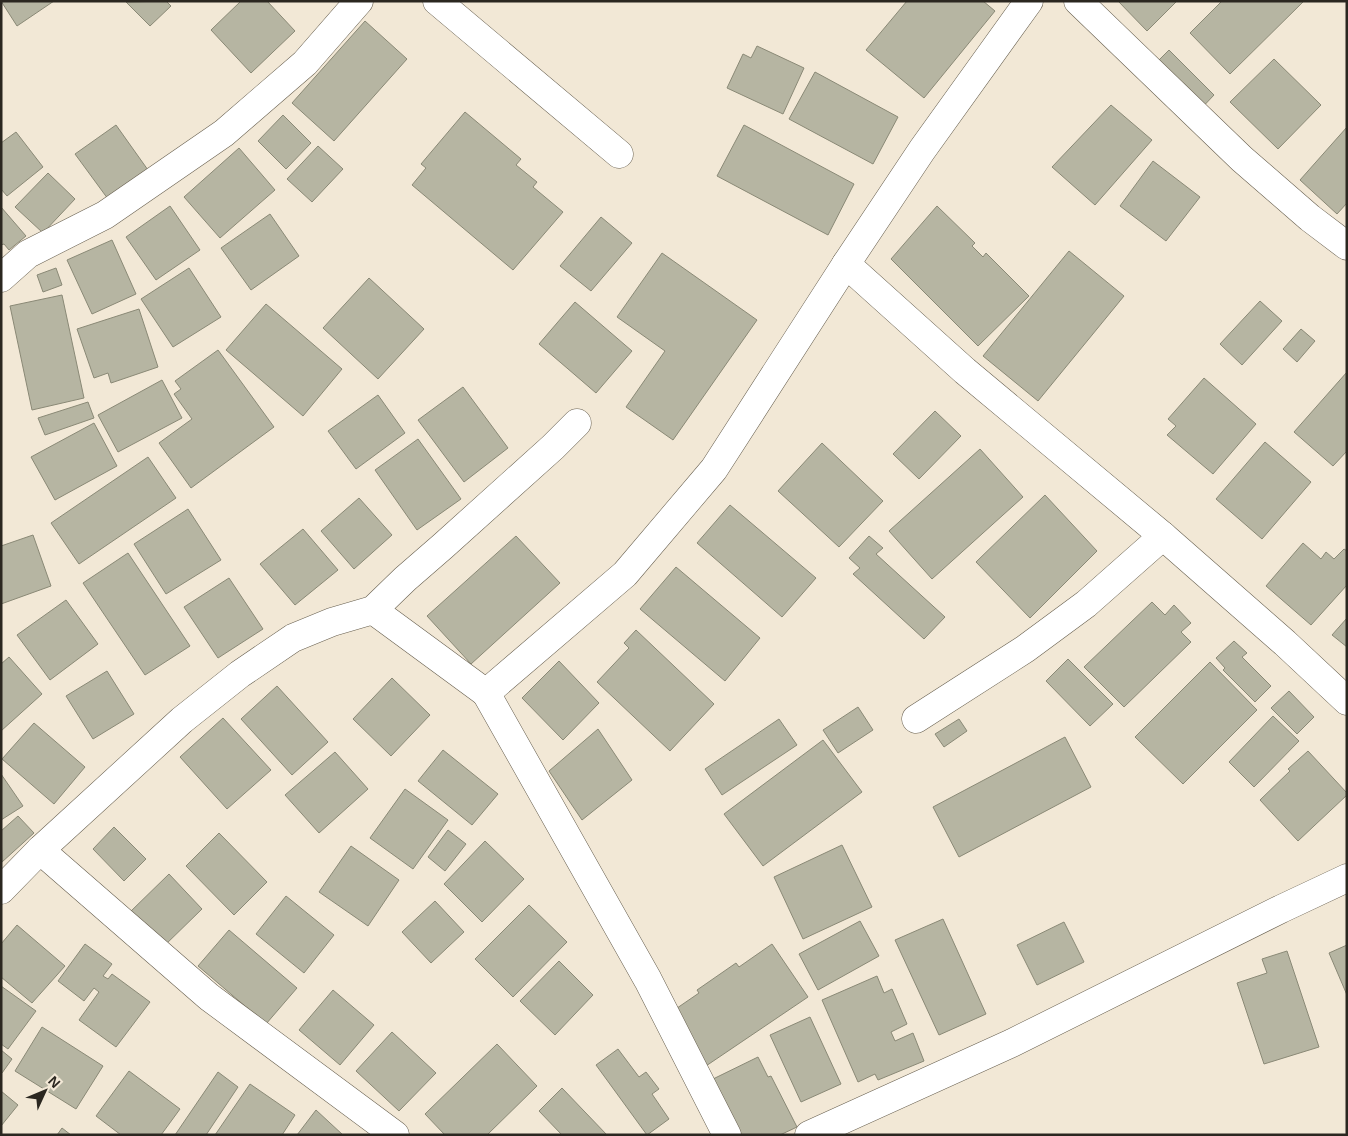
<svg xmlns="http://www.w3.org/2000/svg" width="1348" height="1136" viewBox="0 0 1348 1136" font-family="Arial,sans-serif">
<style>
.building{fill:#b6b5a2;stroke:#8a8976}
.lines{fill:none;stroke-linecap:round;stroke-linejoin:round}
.minor-casing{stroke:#675f4f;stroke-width:29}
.minor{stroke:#fff;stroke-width:28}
</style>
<rect width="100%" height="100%" fill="#f2e8d6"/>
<g class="building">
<polygon points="1,1 54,1 17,26"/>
<polygon points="166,1 171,6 150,26 126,2"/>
<polygon points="241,1 267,1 295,31 251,73 211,30"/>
<polygon points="907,1 983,1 995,11 924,98 866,50"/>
<polygon points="1118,1 1177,1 1147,31"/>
<polygon points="1222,1 1304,1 1230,74 1190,33"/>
<polygon points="365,21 407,59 334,141 292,103"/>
<polygon points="757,46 804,68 783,114 727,88 743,54 751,58"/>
<polygon points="1169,50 1214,95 1196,114 1151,68"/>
<polygon points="1274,59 1321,105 1278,149 1230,102"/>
<polygon points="815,72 898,117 873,164 789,119"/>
<polygon points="1111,105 1152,140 1095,205 1052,167"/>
<polygon points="465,112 521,159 516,165 537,182 533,187 563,212 513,270 412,185 426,168 421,164"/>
<polygon points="283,115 311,143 286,169 258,141"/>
<polygon points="116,125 148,170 108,199 75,154"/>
<polygon points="744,125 854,184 828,235 717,176"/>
<polygon points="1347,127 1347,203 1337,214 1300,180"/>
<polygon points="16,132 43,167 7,196 1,189 1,143"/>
<polygon points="318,146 343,169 312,202 287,179"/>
<polygon points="239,148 275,190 220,238 184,197"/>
<polygon points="1153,161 1200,197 1166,241 1120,206"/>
<polygon points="48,173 75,199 43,233 15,207"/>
<polygon points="170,206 200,250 156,280 126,237"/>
<polygon points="937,206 975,243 972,246 983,257 986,253 1029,296 978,346 891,259"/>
<polygon points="1,207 26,236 9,250 4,244 1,245"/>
<polygon points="270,214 299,256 251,290 221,248"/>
<polygon points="601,217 632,243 591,291 560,266"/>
<polygon points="112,240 136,294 92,314 67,260"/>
<polygon points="1069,251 1124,296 1038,401 983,356"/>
<polygon points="662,253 757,320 673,440 626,407 665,351 617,317"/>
<polygon points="56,268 62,285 43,292 37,275"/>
<polygon points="189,268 221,317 173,347 141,299"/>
<polygon points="369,278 424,329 378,379 323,328"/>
<polygon points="62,295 84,398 32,410 10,306"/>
<polygon points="1260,301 1282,321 1242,365 1220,344"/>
<polygon points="575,302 632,351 596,393 539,344"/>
<polygon points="266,304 342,369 303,416 226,350"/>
<polygon points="139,309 158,367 111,383 108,373 94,378 77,329"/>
<polygon points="1301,329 1315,341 1297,362 1283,349"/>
<polygon points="218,350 274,427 191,488 159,443 192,419 174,394 181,389 175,381"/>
<polygon points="1347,372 1347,451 1333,466 1294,432"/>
<polygon points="1204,378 1256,424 1213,474 1167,435 1176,426 1168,419"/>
<polygon points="162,380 182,418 118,452 98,415"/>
<polygon points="463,387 508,448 464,482 418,420"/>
<polygon points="378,395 405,433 356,469 328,431"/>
<polygon points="88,402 94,418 45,435 38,418"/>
<polygon points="935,411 961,436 919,479 893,454"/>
<polygon points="94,423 117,466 55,500 31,457"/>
<polygon points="418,439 461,499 417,530 375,470"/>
<polygon points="1265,442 1311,482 1262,539 1216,499"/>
<polygon points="822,443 883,501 839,547 778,491"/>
<polygon points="980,449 1023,497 932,579 889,531"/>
<polygon points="148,457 176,498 79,564 51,523"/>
<polygon points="1045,495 1097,551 1030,618 976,562"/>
<polygon points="359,498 392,535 354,569 321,531"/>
<polygon points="730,505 816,578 782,617 697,543"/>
<polygon points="188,509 221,560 166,594 134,544"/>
<polygon points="303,529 338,570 295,605 260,564"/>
<polygon points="33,535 51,586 1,604 1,546"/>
<polygon points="516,536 560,583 471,664 427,616"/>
<polygon points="869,536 883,548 876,554 945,617 924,639 853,574 860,568 849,558"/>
<polygon points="1303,543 1321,559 1326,552 1334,559 1344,549 1347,551 1347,585 1311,625 1266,586"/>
<polygon points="128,553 190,646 145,675 83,583"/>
<polygon points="676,567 760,638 725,681 640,609"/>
<polygon points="229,578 263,629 218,658 184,607"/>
<polygon points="66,600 98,644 50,680 17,635"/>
<polygon points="1152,602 1165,615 1174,605 1191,623 1181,632 1191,642 1124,707 1084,667"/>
<polygon points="1347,618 1347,647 1332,635"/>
<polygon points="636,630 714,704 670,751 597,682 629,648 624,643"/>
<polygon points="1234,641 1247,653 1242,657 1271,686 1255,702 1223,670 1225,668 1216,658"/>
<polygon points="9,657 42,694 1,731 1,664"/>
<polygon points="1068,659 1113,704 1090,726 1046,681"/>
<polygon points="559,661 599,703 563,740 522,698"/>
<polygon points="1210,662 1257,710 1183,784 1135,737"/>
<polygon points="107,671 134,714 93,739 66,696"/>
<polygon points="392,678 430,715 391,756 353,719"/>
<polygon points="277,686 328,742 292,775 241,719"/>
<polygon points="1289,691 1314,717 1297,734 1271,708"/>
<polygon points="858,707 873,730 838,753 823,730"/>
<polygon points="1273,716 1299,741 1254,787 1229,762"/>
<polygon points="223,718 271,770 227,809 180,757"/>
<polygon points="779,719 797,745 722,795 705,769"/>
<polygon points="959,719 967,731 944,747 935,734"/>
<polygon points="34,723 85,767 54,804 2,759"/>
<polygon points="598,729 632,780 582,820 549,771"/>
<polygon points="1065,737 1091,787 959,857 933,807"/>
<polygon points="823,740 862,792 763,866 724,814"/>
<polygon points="443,750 498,794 472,825 418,781"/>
<polygon points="1308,751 1347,793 1347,795 1298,841 1260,800 1290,771 1288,769"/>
<polygon points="335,752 368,789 319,833 285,795"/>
<polygon points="1,774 23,806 1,820"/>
<polygon points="405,789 448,820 413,869 370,838"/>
<polygon points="18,816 34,833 2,862 1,831"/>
<polygon points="114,827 146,859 124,881 93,849"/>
<polygon points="448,830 466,844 445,871 428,857"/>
<polygon points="219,833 267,882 234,915 186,866"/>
<polygon points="485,841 524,879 482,922 444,884"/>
<polygon points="842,845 872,907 803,939 774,877"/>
<polygon points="351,846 399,880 368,926 319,892"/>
<polygon points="169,874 202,909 162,948 129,913"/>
<polygon points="286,896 334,935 304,973 256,934"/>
<polygon points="435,901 464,932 431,963 402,932"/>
<polygon points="529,905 567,942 513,997 475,959"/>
<polygon points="943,919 986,1014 939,1035 895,940"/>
<polygon points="860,921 879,956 818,990 799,954"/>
<polygon points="1064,922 1084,962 1037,985 1017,945"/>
<polygon points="17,925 65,966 32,1003 1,977 1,944"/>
<polygon points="229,930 297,988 266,1024 198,966"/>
<polygon points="85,944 112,964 103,976 108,979 112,974 150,1002 116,1047 79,1020 99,992 94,988 84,1001 58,981"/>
<polygon points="772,944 808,997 700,1070 664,1017 699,993 697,990 736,963 739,967"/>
<polygon points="1347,945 1347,995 1329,953"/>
<polygon points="1287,951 1319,1047 1264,1064 1237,983 1267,973 1262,959"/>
<polygon points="559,961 593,995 555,1035 520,1001"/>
<polygon points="877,976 884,993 892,989 907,1024 891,1032 895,1041 913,1033 924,1061 878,1080 875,1074 858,1082 822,1000"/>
<polygon points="1,986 36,1011 8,1049 1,1044"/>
<polygon points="333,990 374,1025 340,1065 299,1030"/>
<polygon points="810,1017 841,1084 801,1102 770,1035"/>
<polygon points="42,1027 103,1066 76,1109 15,1071"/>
<polygon points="392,1032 436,1073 399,1111 356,1071"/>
<polygon points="497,1044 537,1086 487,1135 445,1135 425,1114"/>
<polygon points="618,1049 639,1077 646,1072 659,1089 652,1094 669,1119 647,1135 596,1065"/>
<polygon points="1,1050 12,1059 2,1073 1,1072"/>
<polygon points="758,1057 768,1077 771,1076 797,1127 780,1135 738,1135 711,1080"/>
<polygon points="129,1071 180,1109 161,1135 121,1135 96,1116"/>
<polygon points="218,1072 238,1087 206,1135 175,1135"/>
<polygon points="250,1084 295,1115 282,1135 215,1135"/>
<polygon points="562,1088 607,1135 562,1135 539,1111"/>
<polygon points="1,1091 18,1105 1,1126"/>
<polygon points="316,1110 343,1135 297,1135"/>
<polygon points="62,1128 71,1135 57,1135"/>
</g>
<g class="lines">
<defs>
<g id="minor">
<polyline points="437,1 619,154"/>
<polyline points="1078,1 1242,159 1310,218 1347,246"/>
<polyline points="846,264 965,371 1163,536 1285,643 1347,701"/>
<polyline points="1,278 28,254 105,215 224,133 305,63 359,1"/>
<polyline points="373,610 486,693"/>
<polyline points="916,719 1025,649 1086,604 1163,536"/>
<polyline points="40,850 209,997 395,1135"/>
<polyline points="1,890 40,850 182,720 240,674 293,638 332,622 373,610 405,579 443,546 553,447 577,423"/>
<polyline points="727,1135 648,980 486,693 625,574 714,469 846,264 922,150 1029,1"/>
<polyline points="809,1135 1012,1043 1281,909 1347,878"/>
</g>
</defs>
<use href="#minor" class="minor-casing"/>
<use href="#minor" class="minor"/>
</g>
<rect width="1348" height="1136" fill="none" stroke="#2b2720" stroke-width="5"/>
<g transform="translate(45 1091) rotate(46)" stroke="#f2e8d6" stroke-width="4" paint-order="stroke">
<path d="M0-4L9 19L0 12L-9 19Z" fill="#2b2720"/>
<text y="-8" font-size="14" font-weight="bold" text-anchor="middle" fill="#2b2720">N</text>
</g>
</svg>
